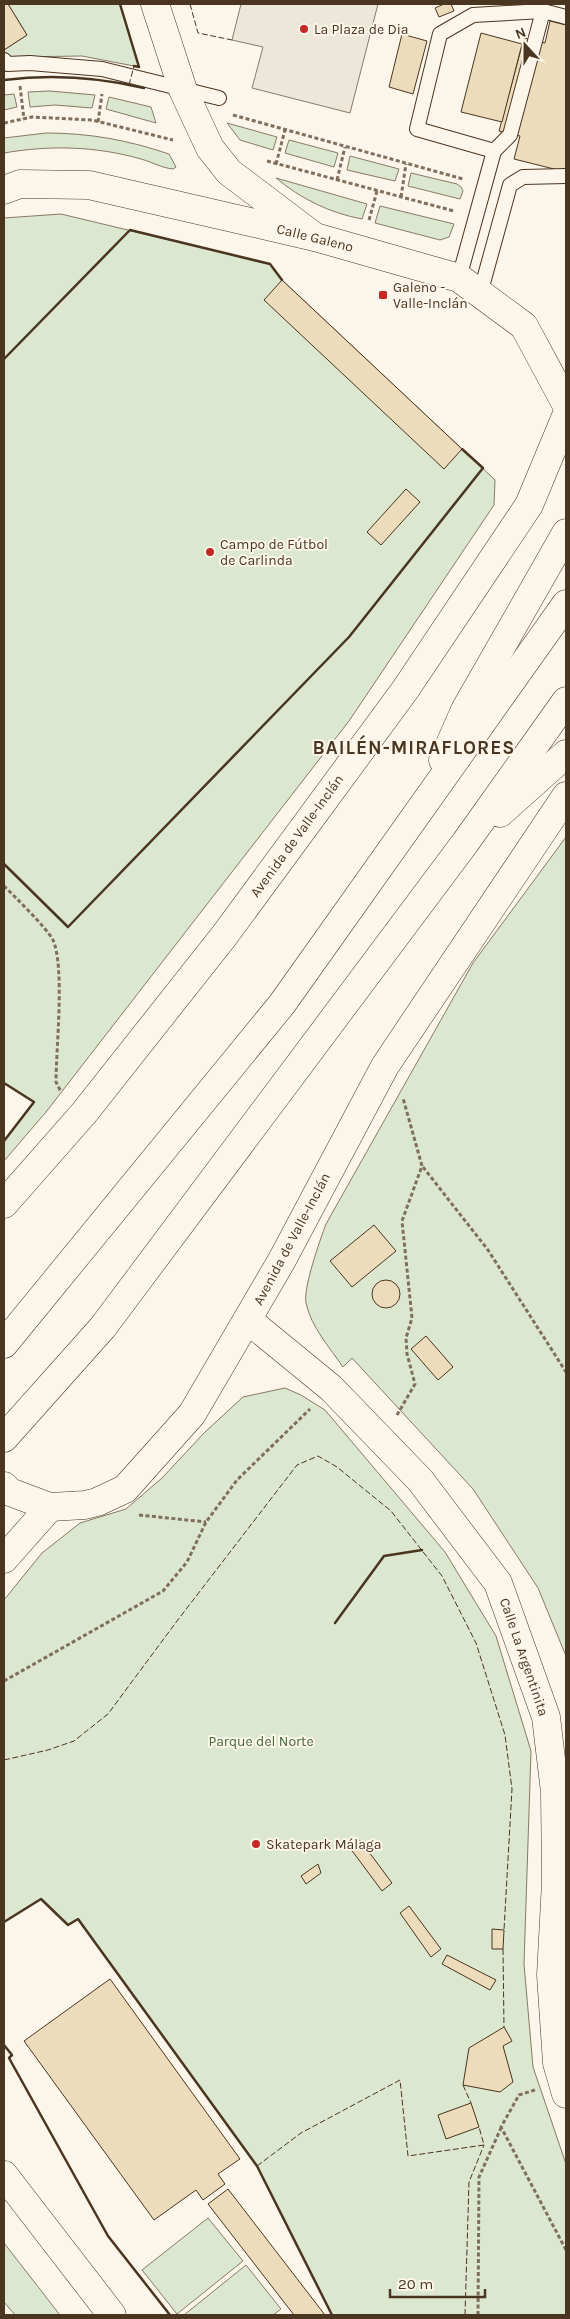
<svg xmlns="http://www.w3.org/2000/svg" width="570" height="2319" viewBox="0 0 570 2319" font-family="Karla,sans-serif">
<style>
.green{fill:#dce7d0;stroke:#887966}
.parking{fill:#ede7d9;stroke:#887966}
.building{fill:#ecdcbc;stroke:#4a3520}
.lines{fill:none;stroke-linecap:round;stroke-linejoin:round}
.service-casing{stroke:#4a3520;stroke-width:16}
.minor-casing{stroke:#4a3520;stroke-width:29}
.tertiary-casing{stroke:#4a3520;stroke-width:29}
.primary-casing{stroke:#4a3520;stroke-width:29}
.path{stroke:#7f6f5c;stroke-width:3;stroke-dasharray:4 2.5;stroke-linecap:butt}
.service{stroke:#fbf6e9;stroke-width:14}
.minor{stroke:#fbf6e9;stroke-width:28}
.tertiary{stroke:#fbf6e9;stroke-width:28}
.primary{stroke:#fbf6e9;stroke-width:28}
.fence{stroke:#4a3520;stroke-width:1;stroke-dasharray:6 2.5;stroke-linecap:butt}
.wall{stroke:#4a3520;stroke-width:2.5}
.poi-dot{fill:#c62828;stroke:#fbf6e9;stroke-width:2}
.labels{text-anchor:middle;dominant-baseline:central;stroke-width:4;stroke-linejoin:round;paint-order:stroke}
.poi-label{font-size:14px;fill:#4a3520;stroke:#fbf6e9;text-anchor:start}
.street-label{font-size:14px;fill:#4a3520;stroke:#fbf6e9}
.park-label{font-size:14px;fill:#436837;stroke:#fbf6e9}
.district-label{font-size:19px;font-weight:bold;letter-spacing:1px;fill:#4a3520;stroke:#fbf6e9}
</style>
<rect width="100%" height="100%" fill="#fbf6e9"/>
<g class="green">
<polygon points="8,4 120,4 139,67 82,56 12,57 5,54 4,50 27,35"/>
<polygon points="50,91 95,95 92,108 55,105 30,107 28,92"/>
<polygon points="14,94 17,107 4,110 4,95"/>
<polygon points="109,97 151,107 156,123 106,109"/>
<polygon points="227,123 277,137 273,150 240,140"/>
<path d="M 46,133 C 89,133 128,140 169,154 L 176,167 L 173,169 C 162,168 152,162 141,159 C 95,146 50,145 4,153 L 4,138 Z"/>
<polygon points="289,140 338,153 334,167 285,153"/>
<polygon points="350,156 399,169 395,181 347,170"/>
<polygon points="411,173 457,184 461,187 463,191 460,199 408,186"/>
<path d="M 276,178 L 367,204 L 362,219 C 330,213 301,199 276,178 Z"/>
<polygon points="380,206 454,224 449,237 440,240 375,223"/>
<polygon points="61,214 270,264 282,280 495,480 494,505 349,721 46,1112 4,1161 4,1141 34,1102 4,1083 4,218"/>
<path d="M 566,837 L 566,1656 L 538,1588 L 473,1489 L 352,1358 L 343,1367 C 330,1348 311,1327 306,1303 C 303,1288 320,1240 326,1224 L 473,963 Z"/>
<polygon points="285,1388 301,1395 325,1410 445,1552 496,1636 531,1751 524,1964 533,2067 566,2164 566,2315 332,2315 257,2166 78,1919 68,1925 41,1899 4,1922 4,1600 42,1553 80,1523 126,1509 162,1478 205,1432 243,1397"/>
<polygon points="208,2218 243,2261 177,2314 142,2270"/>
<polygon points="4,2243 60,2315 15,2315 4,2302"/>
<polygon points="246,2265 281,2309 273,2315 184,2315"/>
</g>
<polygon class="parking" points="241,4 378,4 350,113 252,88 263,47 232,40"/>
<g class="building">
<polygon points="4,4 8,4 27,35 4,50"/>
<polygon points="444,4 451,4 454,11 439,17 435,8"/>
<polygon points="550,21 566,25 566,172 514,159 520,136 499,131 524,38 545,43"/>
<polygon points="481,33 522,44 502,122 461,112"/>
<polygon points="402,34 427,41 413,94 389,87"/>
<polygon points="282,280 462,449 444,469 264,300"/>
<polygon points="406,489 420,502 381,545 367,532"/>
<polygon points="374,1225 396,1251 352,1287 330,1261"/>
<circle cx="386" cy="1294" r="14"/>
<polygon points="426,1336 453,1367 438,1380 411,1349"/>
<polygon points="360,1840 392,1883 382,1891 350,1848"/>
<polygon points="318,1864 321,1873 306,1884 301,1876"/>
<polygon points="409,1906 441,1949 431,1957 400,1913"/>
<polygon points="492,1929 504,1930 503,1949 492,1949"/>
<polygon points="447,1955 496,1980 490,1990 442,1964"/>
<polygon points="110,1979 240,2159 218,2174 225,2184 203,2200 196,2190 154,2220 24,2041"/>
<polygon points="504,2027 512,2041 503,2046 513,2082 500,2092 463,2085 469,2048"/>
<polygon points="471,2103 479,2127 446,2139 438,2115"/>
<polygon points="228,2189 325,2315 294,2315 208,2204"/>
</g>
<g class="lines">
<defs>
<g id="service">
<polyline points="4,60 7,64 30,63 102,69 219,98"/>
<polyline points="494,151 417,129 440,34 473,15 543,11 566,17"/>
<polyline points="459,278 494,151 510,135 543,11"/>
<polyline points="480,294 510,185 523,177 566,176"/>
</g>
<polyline id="minor" points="155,4 183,90 210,148 229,172 315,237"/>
<g id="tertiary">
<polyline points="4,190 20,184 89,185 315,237 459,278 524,326 566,404"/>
<polyline points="4,1204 84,1113 224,936 405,690 529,505 566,416"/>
<polyline points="248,1320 331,1388 420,1480 498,1583 546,1717 555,1792 556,1882 551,1975 557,2063 566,2094"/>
<polyline points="4,1486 10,1492 50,1507 85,1505 97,1502 125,1489 192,1414 282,1260 385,1066 566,796"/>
<polyline points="4,1559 50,1507"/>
<polyline points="4,2175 112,2315"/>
</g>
<g id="primary">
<polyline points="443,760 465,710 566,533"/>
<polyline points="500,813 566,754"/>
<polyline points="4,1344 282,1004 566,604"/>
<polyline points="4,1438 103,1327 465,843 566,701"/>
</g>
</defs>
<use href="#service" class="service-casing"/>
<use href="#minor" class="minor-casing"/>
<use href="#tertiary" class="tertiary-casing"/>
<use href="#primary" class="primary-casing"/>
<g class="path">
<polyline points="20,86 24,119"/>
<polyline points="233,115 463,179"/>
<polyline points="98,122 102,94"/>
<polyline points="4,123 32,117 92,120 173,140"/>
<polyline points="267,161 454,211"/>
<polyline points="276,164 285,130"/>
<polyline points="337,180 345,147"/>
<polyline points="401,197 406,164"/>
<polyline points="369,220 377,191"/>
<path d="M 4,886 C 16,898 46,927 53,940 C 65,967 56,1049 56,1082 L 61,1092"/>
<polyline points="423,1167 488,1250 566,1372"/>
<polyline points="397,1415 415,1384 407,1354 406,1338 412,1318 402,1221 422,1166 403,1098"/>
<polyline points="139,1515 206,1522"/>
<polyline points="4,1681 163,1591 187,1562 206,1522 237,1480 310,1409"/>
<polyline points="535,2090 519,2095 501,2127 566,2250"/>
<polyline points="478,2315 479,2177 501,2128"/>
</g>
<use href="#service" class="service"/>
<use href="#minor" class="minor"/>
<use href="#tertiary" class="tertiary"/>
<use href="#primary" class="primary"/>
<g class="fence">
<polyline points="190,4 198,33 232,40"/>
<polyline points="129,85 134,66"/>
<polyline points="4,1760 48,1750 74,1741 108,1714 177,1621 297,1465 318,1456 337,1467 391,1511 442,1576 476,1643 505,1735 512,1789 504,1930"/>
<polyline points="503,1949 504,2027"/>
<polyline points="463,2085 471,2103"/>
<polyline points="257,2166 301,2133 400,2080 408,2156 484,2145 479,2127"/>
<polyline points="465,2315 469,2182 484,2145"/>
</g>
<g class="wall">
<polyline points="120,4 139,67 134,66"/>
<path d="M 4,80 C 52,74 97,77 144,88"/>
<polyline points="4,359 130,230 270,264 282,280"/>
<polyline points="4,864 68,927 349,637 483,468 462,449"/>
<polyline points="4,1083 34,1102 4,1141"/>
<polyline points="335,1623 384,1556 422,1550"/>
<polyline points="4,1922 41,1899 68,1925 78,1919 257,2166 332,2315"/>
<polyline points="4,2045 12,2055 9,2058 108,2236 170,2315"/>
</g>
</g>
<g class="poi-dot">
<circle cx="304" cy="29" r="5"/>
<rect x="378" y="290" width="10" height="10" rx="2.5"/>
<circle cx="210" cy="552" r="5"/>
<circle cx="256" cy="1844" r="5"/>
</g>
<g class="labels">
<g class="poi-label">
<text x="314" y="29">La Plaza de Dia</text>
<text x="393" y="287">Galeno -<tspan x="393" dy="16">Valle-Inclán</tspan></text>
<text x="220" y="544">Campo de Fútbol<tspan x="220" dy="16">de Carlinda</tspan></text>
<text x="266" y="1844">Skatepark Málaga</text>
</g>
<g class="street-label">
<text transform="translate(315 238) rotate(14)">Calle Galeno</text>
<text transform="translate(297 836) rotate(-54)">Avenida de Valle-Inclán</text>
<text transform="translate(292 1239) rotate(-62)">Avenida de Valle-Inclán</text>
<text transform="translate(524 1657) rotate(71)">Calle La Argentinita</text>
</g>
<g class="park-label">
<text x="261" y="1741">Parque del Norte</text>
</g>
<g class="district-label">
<text x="414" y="748">BAILÉN-MIRAFLORES</text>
</g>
</g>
<rect width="570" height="2319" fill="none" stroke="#4a3520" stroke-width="10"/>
<g transform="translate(525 45) rotate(339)" stroke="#fbf6e9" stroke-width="4" paint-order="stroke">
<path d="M0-4L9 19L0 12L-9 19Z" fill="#4a3520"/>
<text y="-8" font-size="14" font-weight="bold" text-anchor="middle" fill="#4a3520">N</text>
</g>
<path d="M390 2289v8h95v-8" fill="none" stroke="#4a3520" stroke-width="2.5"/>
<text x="398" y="2289" font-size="15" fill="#4a3520" stroke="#fbf6e9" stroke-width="4" paint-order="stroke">20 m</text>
</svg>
